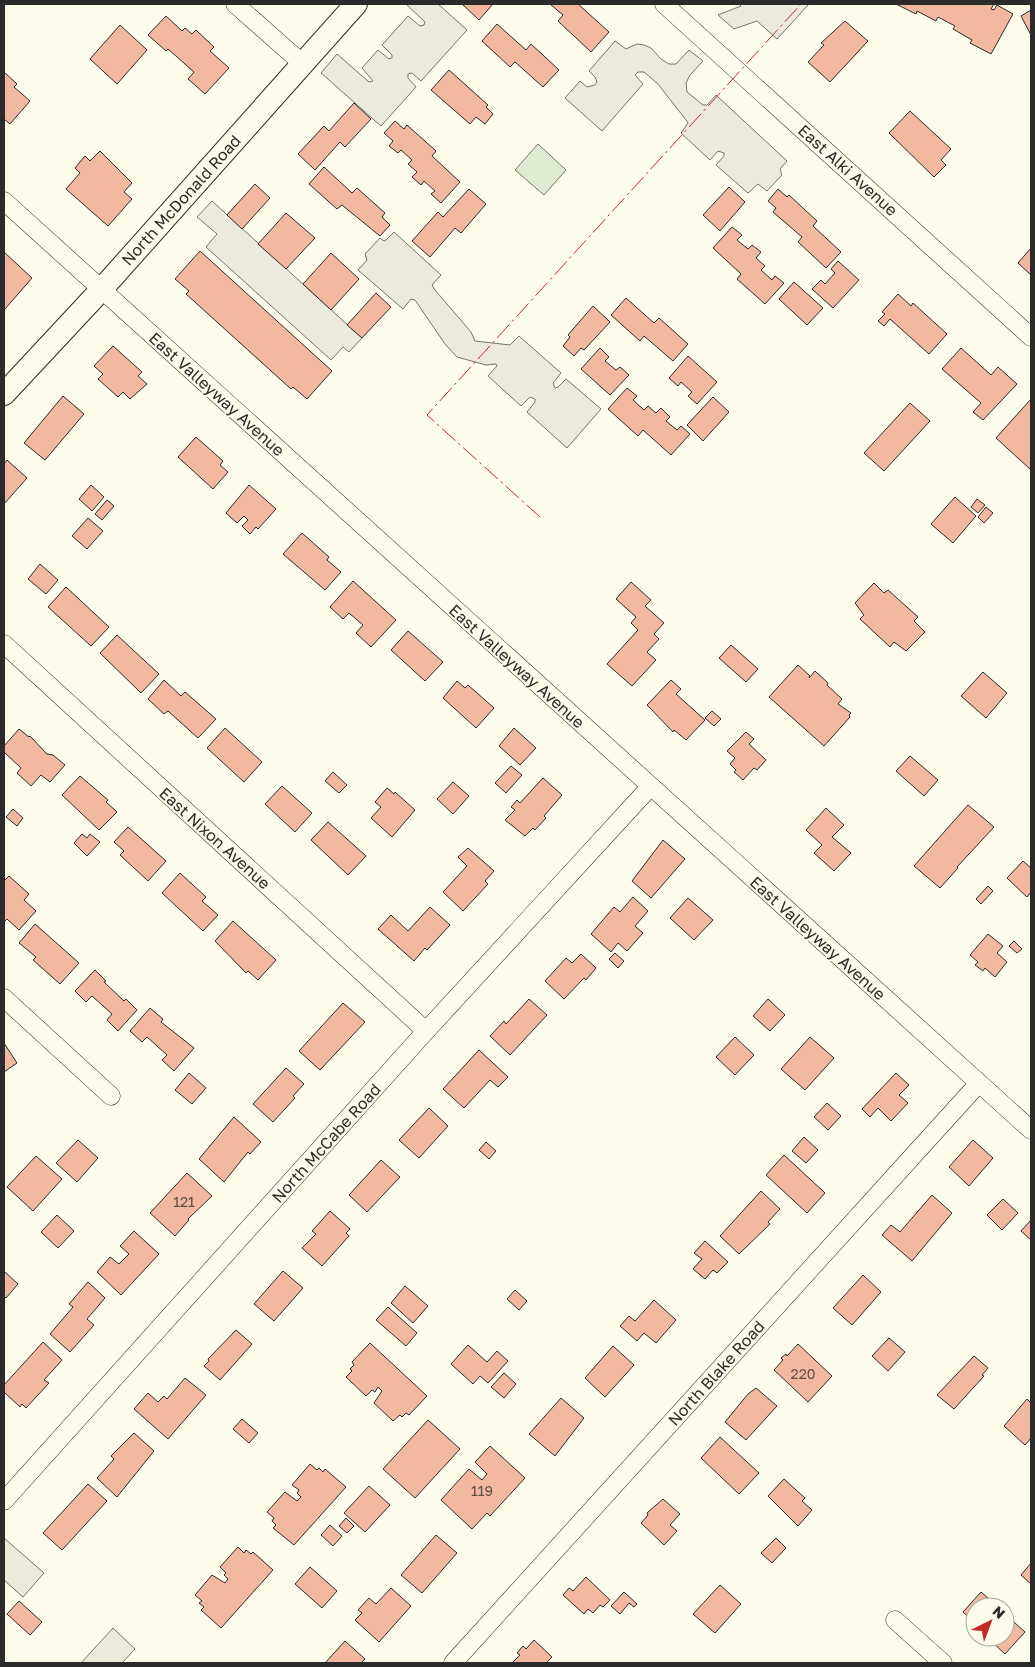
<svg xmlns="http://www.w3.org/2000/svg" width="1035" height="1667" viewBox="0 0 1035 1667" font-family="'Golos Text',sans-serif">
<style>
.green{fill:#deebd1;stroke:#74746e}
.parking{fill:#eceadb;stroke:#74746e}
.building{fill:#f2b8a0;stroke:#2b2b2b}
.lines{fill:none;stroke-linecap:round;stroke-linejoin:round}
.minor-casing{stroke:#2b2b2b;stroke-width:19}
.tertiary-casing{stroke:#2b2b2b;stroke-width:24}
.minor{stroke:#fdfbea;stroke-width:18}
.tertiary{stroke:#fdfbea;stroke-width:22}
.power{stroke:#c62828;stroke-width:1;stroke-dasharray:18 4 2.5 4;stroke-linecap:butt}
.labels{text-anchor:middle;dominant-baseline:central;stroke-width:4;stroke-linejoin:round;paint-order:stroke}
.number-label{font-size:14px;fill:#5d4e48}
.street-label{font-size:16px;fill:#2b2b2b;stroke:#fdfbea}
</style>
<rect width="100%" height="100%" fill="#fdfbea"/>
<polygon class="green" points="538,144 566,170 544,195 515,170"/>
<g class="parking">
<polygon points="406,4 438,4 467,30 421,81 412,73 408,74 408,78 416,87 381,126 321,73 337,54 369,82 373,81 362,68 378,50 389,59 392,58 392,55 382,45 408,16 420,26 424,25 425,22"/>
<polygon points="739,4 809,4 777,39 757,21 734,29 718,15 741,6"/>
<polygon points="615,41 626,49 637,44 644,45 651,48 661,59 669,64 676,64 689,50 703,61 690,75 686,83 687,92 703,105 707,105 716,95 787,161 780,169 782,175 767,191 758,184 748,193 716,165 724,156 724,153 718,151 710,160 681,133 688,123 686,120 658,84 644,72 638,72 635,75 643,84 602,131 565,98 580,81 587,87 595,85 597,82 595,77 589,71"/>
<polygon points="212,201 362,338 349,352 343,347 331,360 206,247 217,234 197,217"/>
<polygon points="394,232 441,275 432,285 435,290 471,332 475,341 510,345 519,336 561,373 553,383 555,388 558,387 566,379 601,409 567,448 527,412 535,402 535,399 530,397 521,406 488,376 497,366 496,364 486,365 457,357 445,344 415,300 411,299 403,309 358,270 367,260 365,254 380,238 384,241 386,240"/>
<polygon points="4,1538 44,1573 23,1597 4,1580"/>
<polygon points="113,1628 135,1649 122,1663 81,1663"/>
</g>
<g class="building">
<polygon points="462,4 493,4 479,20"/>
<polygon points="550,4 578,4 609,32 591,52 558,21 563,15"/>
<polygon points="896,4 994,4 991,9 994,10 997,5 1013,14 991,54 970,43 972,40 953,29 955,26 938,17 936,21 917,11 916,14"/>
<polygon points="1031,10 1031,35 1021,16"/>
<polygon points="166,16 182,31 185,28 192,34 196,30 214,47 210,51 229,68 205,94 188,79 194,72 168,49 166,51 148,35"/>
<polygon points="845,21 868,41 830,82 808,62 824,45 821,43"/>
<polygon points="497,24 526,50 531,44 559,70 543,87 515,62 510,67 482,41"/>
<polygon points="120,25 147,50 117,84 90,59"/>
<polygon points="449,70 488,105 486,107 493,114 485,124 476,117 470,124 431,90"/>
<polygon points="4,72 17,84 14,87 30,101 10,124 4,119"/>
<polygon points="354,103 371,119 345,147 340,142 315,170 298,154 324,126 329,131"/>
<polygon points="910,111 951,149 941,160 946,165 934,177 889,133"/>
<polygon points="395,121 404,129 407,125 436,151 432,156 460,182 441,203 431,194 435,191 424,181 421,185 412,177 417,172 408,164 412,160 401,150 398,153 389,146 393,141 384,133"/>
<polygon points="100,151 132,183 124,192 132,199 108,226 66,189 80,173 75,168 85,156 90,161"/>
<polygon points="324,167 352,193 357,188 385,213 382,217 390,225 380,236 342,205 337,209 309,184"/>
<polygon points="255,184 270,198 242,229 227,215"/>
<polygon points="729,187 745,202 720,231 703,215"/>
<polygon points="469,189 486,204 461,233 455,228 430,257 412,241 438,212 443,217"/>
<polygon points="778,189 787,197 789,195 817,221 813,226 841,252 826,268 798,242 802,237 773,212 776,208 768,201"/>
<polygon points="286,213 315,238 286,269 258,244"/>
<polygon points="732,227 742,235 737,240 748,249 752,245 761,252 756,258 765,266 761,270 772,280 775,276 784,283 765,304 737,279 741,274 713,248"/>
<polygon points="1031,248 1031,275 1018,263"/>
<polygon points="200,251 332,371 307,399 293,387 291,389 186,294 189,291 175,279"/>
<polygon points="4,252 32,278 5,309 4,307"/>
<polygon points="331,253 359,279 331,310 303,284"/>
<polygon points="838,261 859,280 833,308 812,289 821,280 825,284 835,273 831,269"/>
<polygon points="794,282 823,308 807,325 779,299"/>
<polygon points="376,293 391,307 362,338 347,325"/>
<polygon points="898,294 911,306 913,303 947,334 929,354 890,319 884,326 878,321 885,314 882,312"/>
<polygon points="626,298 654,323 659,318 688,344 673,361 644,336 640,341 611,315"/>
<polygon points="593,306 610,322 584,350 581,348 574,356 563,346 570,337 568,335"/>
<polygon points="113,346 142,372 138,376 147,384 130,399 123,392 118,397 98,379 103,374 94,366"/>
<polygon points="600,348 609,357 605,361 616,370 620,367 629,375 610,395 581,369"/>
<polygon points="961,348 991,375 998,367 1017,384 983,420 973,412 981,403 942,369"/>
<polygon points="688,356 717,382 697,404 688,396 692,392 681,382 678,386 669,378"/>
<polygon points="627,388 637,396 633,400 644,410 648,406 656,413 661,408 670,417 666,421 677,430 681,426 690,434 671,455 643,430 638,436 608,409"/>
<polygon points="63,396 84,414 45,460 24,443"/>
<polygon points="713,397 729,412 703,441 687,425"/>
<polygon points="1031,399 1031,470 996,438"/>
<polygon points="910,403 930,421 884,471 864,453"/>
<polygon points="196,437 223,461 220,465 228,472 213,489 178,457"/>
<polygon points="7,460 27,478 4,504 4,464"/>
<polygon points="91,485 104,497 92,511 79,499"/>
<polygon points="249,485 276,509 258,529 256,527 250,534 242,526 248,520 244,516 237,523 226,513"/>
<polygon points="955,497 976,516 953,543 931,524"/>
<polygon points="977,499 985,505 978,513 971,507"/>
<polygon points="107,500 114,506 102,520 95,514"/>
<polygon points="986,507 993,513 984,523 978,517"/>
<polygon points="88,518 103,531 87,549 72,536"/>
<polygon points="302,533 329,557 327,560 341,572 325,590 283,554"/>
<polygon points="40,564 58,580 46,594 28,579"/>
<polygon points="353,581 396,620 371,647 356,633 363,625 349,613 343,619 330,607"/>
<polygon points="631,582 651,600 645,606 664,623 654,634 659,639 647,652 656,660 632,686 607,664 638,630 631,623 636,617 616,599"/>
<polygon points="874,583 884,593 888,590 918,617 914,621 925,632 906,651 894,642 890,647 860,619 864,615 855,603"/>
<polygon points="66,587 109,627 91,646 48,607"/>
<polygon points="408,631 443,662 425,681 391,650"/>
<polygon points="117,635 159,674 141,693 100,653"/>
<polygon points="731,645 758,669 746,682 719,658"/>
<polygon points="798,665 810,676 809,678 815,671 828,683 827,685 842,699 838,704 851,713 849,715 850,717 824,746 769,697"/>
<polygon points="983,672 1007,693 986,718 961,696"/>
<polygon points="164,680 181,696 185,692 216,719 198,738 168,711 164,714 148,699"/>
<polygon points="671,680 681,689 676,694 705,720 686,740 674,730 673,732 647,705"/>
<polygon points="457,681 465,688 468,685 494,708 476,728 443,698"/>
<polygon points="712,711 721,719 714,726 705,718"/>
<polygon points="225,728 262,762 244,782 207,748"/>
<polygon points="514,728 536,748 520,765 499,746"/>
<polygon points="19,729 29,737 30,736 47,754 53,755 65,765 50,782 41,775 31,786 17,773 21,768 4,752 4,746"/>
<polygon points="746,732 754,739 749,744 766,760 757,770 754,768 743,780 734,772 736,770 730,764 735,758 727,751"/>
<polygon points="910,756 938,780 924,796 896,771"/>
<polygon points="511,766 522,775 506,793 495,783"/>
<polygon points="333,772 347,785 339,793 325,781"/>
<polygon points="80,776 108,800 106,802 117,812 99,830 62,795"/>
<polygon points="543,778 562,795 544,816 546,818 535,830 533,828 525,836 505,820 515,810 511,807 517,800 520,803"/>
<polygon points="453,782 469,796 453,814 437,799"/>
<polygon points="282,786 312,813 295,832 265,804"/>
<polygon points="387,788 394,794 395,792 415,810 392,837 371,818 381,807 375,802"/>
<polygon points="968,805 994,827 957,867 958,868 940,888 914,866"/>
<polygon points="826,808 844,825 832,837 851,853 834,871 814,853 822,845 806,830"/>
<polygon points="13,809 23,818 17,826 6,817"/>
<polygon points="328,822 366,856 348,875 311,840"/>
<polygon points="128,827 166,861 148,881 120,855 124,851 114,842"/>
<polygon points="82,834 87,838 90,834 100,842 87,856 74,843"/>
<polygon points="663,840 685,859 651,898 632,881"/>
<polygon points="468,848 494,871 485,881 488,884 463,911 443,892 467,866 458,857"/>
<polygon points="1023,861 1031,868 1031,892 1027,897 1007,878"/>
<polygon points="180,873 206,897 202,901 218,915 203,931 162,893"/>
<polygon points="9,876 29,894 24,900 36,911 19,930 7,919 4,922 4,881"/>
<polygon points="988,886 993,891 981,904 976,899"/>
<polygon points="633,897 648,911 635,926 643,933 627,951 618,943 611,952 591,934 614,907 620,912"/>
<polygon points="688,898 713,920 694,940 670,918"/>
<polygon points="430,907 450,925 427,950 425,948 414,961 378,929 391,915 408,931"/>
<polygon points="233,921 276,960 258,980 248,971 246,973 215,941"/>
<polygon points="35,924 79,963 60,984 33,960 36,957 19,943"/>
<polygon points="988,934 1003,946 997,953 1007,962 995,977 985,968 983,971 975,965 978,962 970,955"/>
<polygon points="1014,941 1022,949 1017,953 1009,946"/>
<polygon points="615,953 624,961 618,968 609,959"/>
<polygon points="581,954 596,968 586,980 584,978 564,999 545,981 566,958 572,963"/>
<polygon points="95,970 106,981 104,982 124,1001 126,999 137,1010 118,1031 107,1020 112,1014 92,996 86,1002 75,991"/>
<polygon points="529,999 547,1015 510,1055 490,1036 504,1021 506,1024"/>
<polygon points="768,999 785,1015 770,1031 753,1016"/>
<polygon points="343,1003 365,1022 320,1070 299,1051"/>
<polygon points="150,1008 163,1019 161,1022 194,1048 174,1071 162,1060 167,1055 147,1037 142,1042 130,1031"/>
<polygon points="735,1037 754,1055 735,1075 716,1057"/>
<polygon points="810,1037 834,1058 805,1090 781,1069"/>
<polygon points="4,1043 17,1063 4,1072"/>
<polygon points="479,1050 508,1077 498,1087 490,1080 464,1108 443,1089"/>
<polygon points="286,1068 304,1084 293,1096 295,1098 273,1122 253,1104"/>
<polygon points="189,1073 206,1088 192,1104 175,1090"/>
<polygon points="896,1073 909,1085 899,1095 908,1103 891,1121 878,1108 870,1117 862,1109"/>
<polygon points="827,1103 841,1116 828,1130 814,1117"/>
<polygon points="429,1108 448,1126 419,1158 399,1140"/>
<polygon points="234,1117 261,1142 250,1154 248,1152 224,1182 199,1159"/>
<polygon points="804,1137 818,1150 806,1163 792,1151"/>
<polygon points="78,1140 98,1158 77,1182 56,1163"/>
<polygon points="973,1140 993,1158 969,1186 949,1167"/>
<polygon points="486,1142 496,1151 489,1159 479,1150"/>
<polygon points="784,1155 825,1193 807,1213 766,1175"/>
<polygon points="36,1156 62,1179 33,1211 7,1187"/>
<polygon points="381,1160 400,1177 367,1212 349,1195"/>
<polygon points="187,1173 212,1196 188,1219 189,1220 175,1236 150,1213"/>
<polygon points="761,1191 780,1209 768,1222 770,1224 739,1254 720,1236"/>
<polygon points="932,1195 952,1213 912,1261 882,1235 891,1225 900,1232"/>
<polygon points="1003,1199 1018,1213 1002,1230 987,1215"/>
<polygon points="330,1211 350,1229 346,1233 349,1236 322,1266 302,1248 316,1234 312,1231"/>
<polygon points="57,1215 74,1231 58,1248 41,1232"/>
<polygon points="1031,1220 1031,1240 1021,1231"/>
<polygon points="134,1231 159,1254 121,1295 97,1272 110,1257 119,1264 129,1254 120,1246"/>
<polygon points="705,1241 728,1262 717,1273 713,1270 705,1279 693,1269 702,1259 694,1253"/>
<polygon points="4,1271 18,1284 6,1298 4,1296"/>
<polygon points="283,1271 303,1288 274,1321 254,1304"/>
<polygon points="863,1275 881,1292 852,1325 833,1308"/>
<polygon points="88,1282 105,1298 87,1319 94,1325 70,1352 50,1334 73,1307 69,1304"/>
<polygon points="405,1286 428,1306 413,1323 391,1303"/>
<polygon points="515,1290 527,1301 519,1310 507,1299"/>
<polygon points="654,1300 676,1320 656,1343 644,1333 637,1341 620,1326 629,1316 635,1321"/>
<polygon points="388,1307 417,1333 406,1346 376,1320"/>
<polygon points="236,1330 252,1344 220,1380 204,1366 209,1361 208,1359"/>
<polygon points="889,1338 905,1352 888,1371 872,1356"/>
<polygon points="43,1342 62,1360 44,1380 49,1383 26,1408 22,1404 20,1407 4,1392 4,1385"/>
<polygon points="370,1343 427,1396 409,1415 406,1413 402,1417 400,1415 393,1421 374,1403 382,1391 378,1387 375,1392 372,1390 366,1396 346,1377 352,1371 350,1369 354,1365 352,1362"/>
<polygon points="798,1344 832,1376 808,1402 774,1370 783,1360 781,1358 786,1354 787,1356"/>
<polygon points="468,1345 487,1362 497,1351 508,1361 488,1383 480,1376 473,1384 451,1364"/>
<polygon points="613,1346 634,1365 605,1397 585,1378"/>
<polygon points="974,1356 988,1368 982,1375 984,1376 954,1409 937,1395"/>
<polygon points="504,1373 516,1384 504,1398 491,1387"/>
<polygon points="185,1378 206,1395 168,1439 134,1409 148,1393 158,1402 164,1396 167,1399"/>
<polygon points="756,1388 777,1406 746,1440 725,1422 748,1394"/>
<polygon points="561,1398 584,1418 555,1456 529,1434"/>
<polygon points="1027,1399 1031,1403 1031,1438 1025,1445 1004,1426"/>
<polygon points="242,1419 258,1433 249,1443 233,1429"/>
<polygon points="428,1420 460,1449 415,1498 383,1469"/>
<polygon points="134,1433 154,1451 117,1497 97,1478 114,1459 111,1456"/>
<polygon points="720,1437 759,1473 739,1494 701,1458"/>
<polygon points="490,1446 525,1478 490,1516 487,1513 472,1529 441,1500 469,1469 482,1480 487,1474 475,1462"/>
<polygon points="310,1464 317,1470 319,1468 323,1472 325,1469 346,1487 294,1545 273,1528 276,1525 272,1521 274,1518 267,1512 285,1492 297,1501 301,1497 297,1493 299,1490 292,1485"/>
<polygon points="784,1479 805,1498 802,1501 812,1510 798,1526 768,1496"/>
<polygon points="88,1484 107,1501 62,1550 43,1533"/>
<polygon points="369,1486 390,1505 365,1532 344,1513"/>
<polygon points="663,1499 680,1514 670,1525 677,1531 664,1545 641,1523 648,1515 647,1513"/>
<polygon points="346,1518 354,1526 347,1533 339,1526"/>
<polygon points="330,1525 342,1536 333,1546 321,1535"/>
<polygon points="436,1535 457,1553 422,1593 401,1575"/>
<polygon points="776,1538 786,1548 772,1563 761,1553"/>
<polygon points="238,1547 244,1553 246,1550 251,1554 253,1552 273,1570 221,1628 201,1610 204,1607 199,1603 202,1601 195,1595 212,1575 225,1583 228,1579 224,1575 226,1573 220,1567"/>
<polygon points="1031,1563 1031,1584 1021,1575"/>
<polygon points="310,1567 337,1591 322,1608 295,1584"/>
<polygon points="586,1577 610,1600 603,1607 600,1605 593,1613 588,1609 584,1614 563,1595 569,1588 573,1591"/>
<polygon points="720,1585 741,1604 715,1633 693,1614"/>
<polygon points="391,1588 411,1606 379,1642 355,1620 362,1613 358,1610 369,1598 376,1604"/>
<polygon points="624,1592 637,1604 634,1607 629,1603 620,1614 611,1606"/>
<polygon points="981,1592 998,1607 975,1607 975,1623 963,1612"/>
<polygon points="19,1601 42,1622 30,1635 7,1614"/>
<polygon points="1005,1614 1025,1632 1005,1654 991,1641 992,1639 990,1637 1005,1637"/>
<polygon points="534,1640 552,1657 546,1663 512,1663 520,1655 517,1653 523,1646 526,1649"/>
<polygon points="345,1641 365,1659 361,1663 325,1663"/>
</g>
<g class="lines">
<defs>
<g id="minor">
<polyline points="235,4 304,65"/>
<polyline points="664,4 1031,337"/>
<polyline points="4,201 1031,1130"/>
<polyline points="4,644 426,1031"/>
<polyline points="4,998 111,1096"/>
<polyline points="4,1501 426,1031 650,787"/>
<polyline points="895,1620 943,1663"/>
<polyline points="453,1663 979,1083"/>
</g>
<polyline id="tertiary" points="4,394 101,290 356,4"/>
</defs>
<use href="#minor" class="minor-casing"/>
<use href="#tertiary" class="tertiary-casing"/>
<use href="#minor" class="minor"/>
<use href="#tertiary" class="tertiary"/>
<polyline class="power" points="540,517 427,415 801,4"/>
</g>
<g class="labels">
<g class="number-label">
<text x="184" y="1201">121</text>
<text x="803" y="1373">220</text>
<text x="482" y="1490">119</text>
</g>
<g class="street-label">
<text transform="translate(848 170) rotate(42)">East Alki Avenue</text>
<text transform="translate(181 200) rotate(-48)">North McDonald Road</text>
<text transform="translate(217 394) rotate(42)">East Valleyway Avenue</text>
<text transform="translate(517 666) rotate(42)">East Valleyway Avenue</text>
<text transform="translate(215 838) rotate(42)">East Nixon Avenue</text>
<text transform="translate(818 938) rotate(42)">East Valleyway Avenue</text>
<text transform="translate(326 1143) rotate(-48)">North McCabe Road</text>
<text transform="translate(716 1373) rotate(-48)">North Blake Road</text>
</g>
</g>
<rect width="1035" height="1667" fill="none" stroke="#2b2b2b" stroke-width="10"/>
<g transform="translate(990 1622) rotate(42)"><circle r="24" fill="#fdfbea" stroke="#a9a89e"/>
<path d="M0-4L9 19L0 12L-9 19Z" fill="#c62828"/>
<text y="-8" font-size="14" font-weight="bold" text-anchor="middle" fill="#2b2b2b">N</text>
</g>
</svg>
